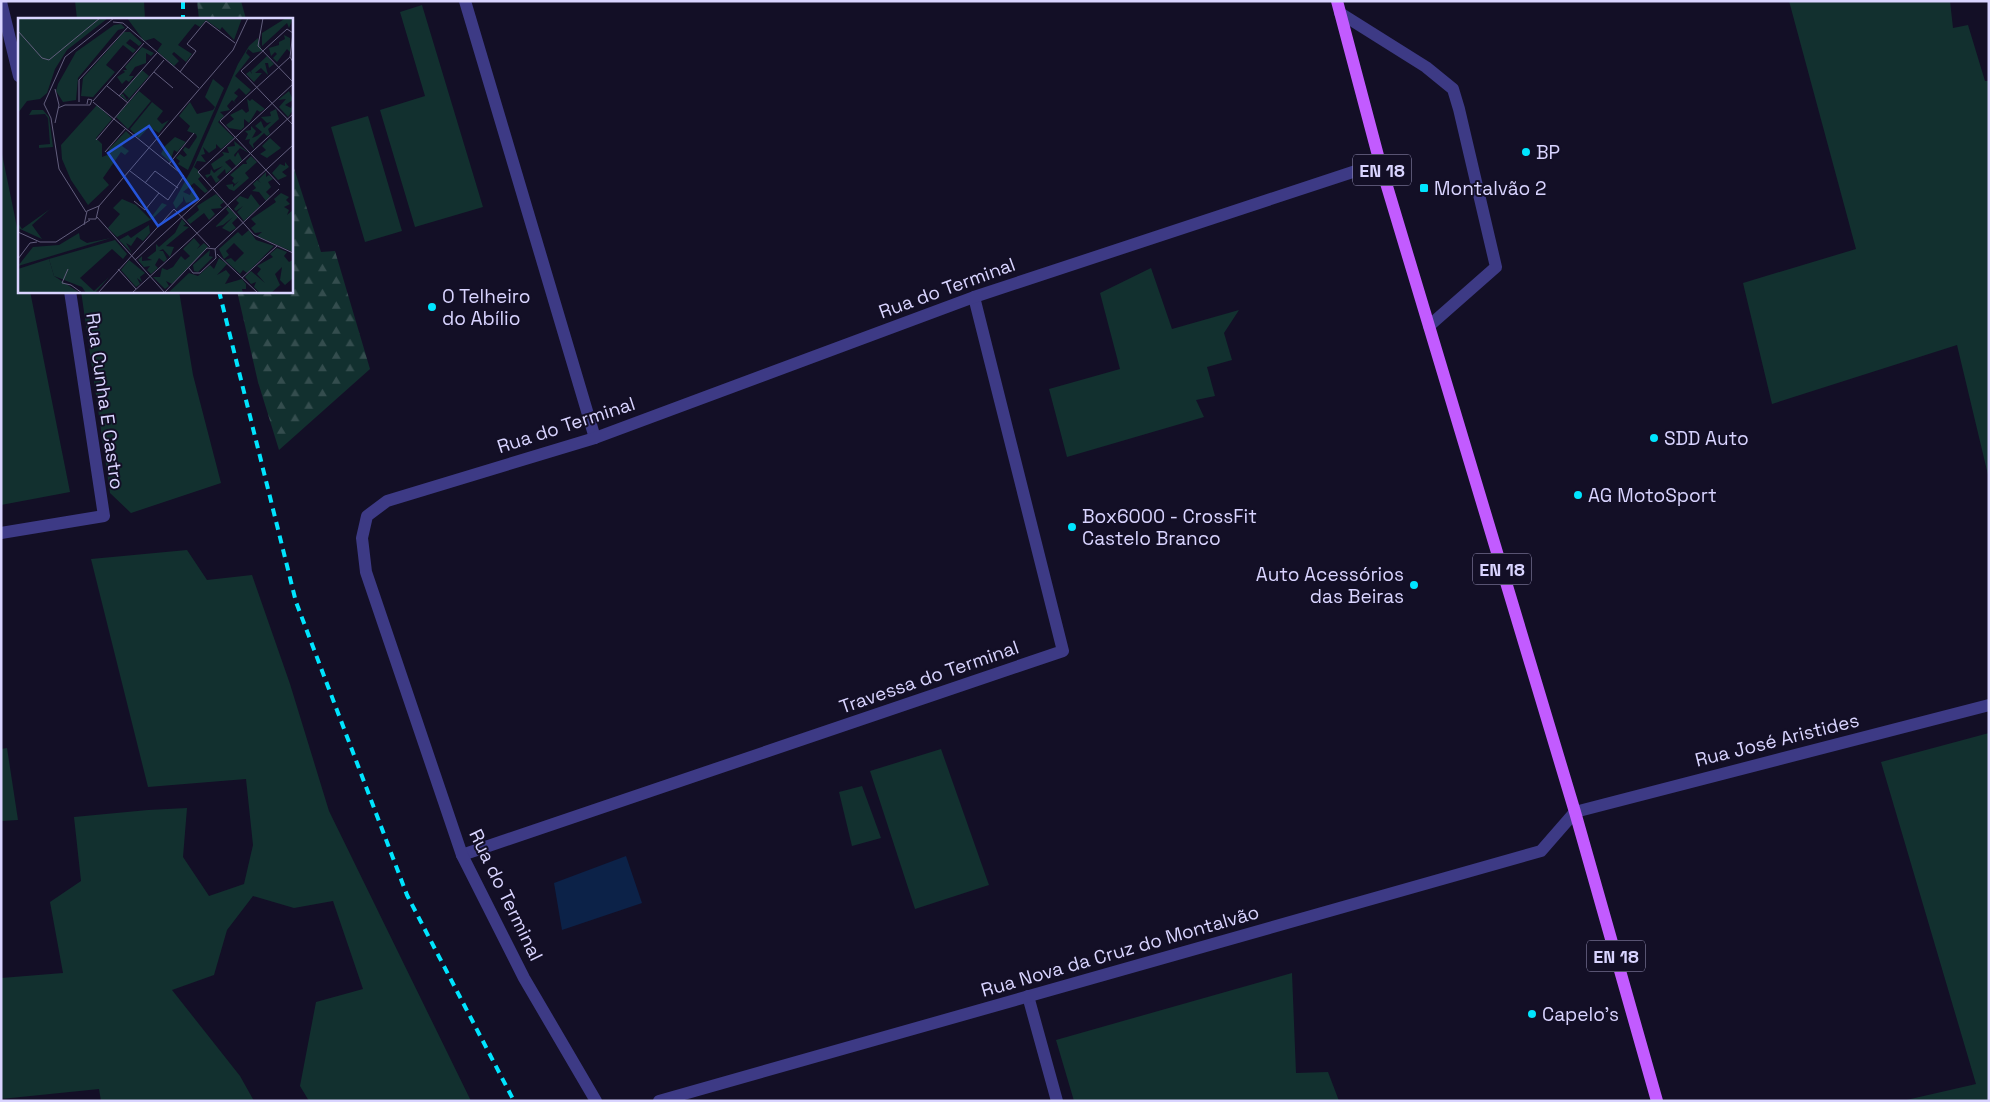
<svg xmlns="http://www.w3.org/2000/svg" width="1990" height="1102" viewBox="0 0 1990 1102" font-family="'Space Grotesk',sans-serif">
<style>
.green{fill:#12302f}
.forest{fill:url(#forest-firs)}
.water{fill:#0c2248}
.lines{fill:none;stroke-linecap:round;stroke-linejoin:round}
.minor{stroke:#3d3a85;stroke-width:12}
.major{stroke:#c25bff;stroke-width:12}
.rail{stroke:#00e5ff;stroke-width:4;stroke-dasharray:8 6;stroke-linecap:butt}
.poi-dot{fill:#00e5ff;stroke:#130f26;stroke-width:2}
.labels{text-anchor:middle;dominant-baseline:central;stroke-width:4;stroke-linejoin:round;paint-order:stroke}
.shield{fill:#130f26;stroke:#9e99be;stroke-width:1}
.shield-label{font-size:18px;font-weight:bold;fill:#d9d4ff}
.poi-label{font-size:19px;fill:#d9d4ff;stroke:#130f26;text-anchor:start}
.street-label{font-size:19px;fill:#d9d4ff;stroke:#130f26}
.inset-road{fill:none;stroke:#625e7d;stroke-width:1}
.view{fill:#2655da;fill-opacity:0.15;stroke:#2655da;stroke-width:2.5}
.inset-edge{fill:none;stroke:#d9d4ff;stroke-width:2.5}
</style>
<defs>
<pattern id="forest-firs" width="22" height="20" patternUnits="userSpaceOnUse" patternTransform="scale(1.25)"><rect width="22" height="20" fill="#12302f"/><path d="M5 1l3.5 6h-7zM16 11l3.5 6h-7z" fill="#344d4e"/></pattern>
</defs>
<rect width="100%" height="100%" fill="#130f26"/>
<g class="green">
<polygon points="75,1 144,1 145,19 77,19"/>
<polygon points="1789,1 1950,1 1953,28 1968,25 1985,81 1989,81 1989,479 1957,345 1772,404 1743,283 1856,249"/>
<polygon points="422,5 483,207 415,227 380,110 425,96 400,12"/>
<polygon points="368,116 402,231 365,242 331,127"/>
<polygon points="1,149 19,237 19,291 30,291 70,492 1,505"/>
<polygon points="1151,268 1172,329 1239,310 1224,333 1232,360 1207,367 1215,396 1196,400 1204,417 1067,457 1049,389 1120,369 1100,293"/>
<polygon points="81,291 179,291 193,375 221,483 131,513 110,493"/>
<polygon points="187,550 207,580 252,575 290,684 329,811 471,1101 309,1101 300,1086 316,1002 363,989 333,901 294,908 253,896 227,930 214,975 172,990 240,1076 254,1101 101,1101 99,1089 1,1099 1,978 63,973 50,902 81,881 74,817 148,810 187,808 183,857 209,896 244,884 253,845 246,779 148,787 91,559"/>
<polygon points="1989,733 1989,1101 1902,1101 1976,1084 1881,762"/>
<polygon points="7,748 18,820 1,821 1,749"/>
<polygon points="941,749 989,885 915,909 870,771"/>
<polygon points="862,786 881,838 852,846 839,792"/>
<polygon points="1292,973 1296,1073 1328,1072 1339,1101 1074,1101 1056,1040"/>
</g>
<g class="forest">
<polygon points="197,1 241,1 246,19 199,19"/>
<polygon points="291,159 321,252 335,251 370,369 279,450 258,382 237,291 291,291"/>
</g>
<polygon class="water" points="626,856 642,903 562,930 554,883"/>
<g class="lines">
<g class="minor">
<polyline points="465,1 595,438"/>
<polyline points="1,2 19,76"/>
<polyline points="1340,13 1426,67 1453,89 1459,109 1496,267 1429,326"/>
<polyline points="1,533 104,516 70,291"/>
<polyline points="462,855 1063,651 974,297"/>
<polyline points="1028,996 1057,1101"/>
<polyline points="596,1101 524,978 462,855 366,572 362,538 367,516 387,501 595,438 974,297 1380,163"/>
<polyline points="659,1101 1541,851 1575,812 1989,705"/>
</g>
<polyline class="major" points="1337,1 1380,163 1575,812 1657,1101"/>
<g class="rail">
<polyline points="183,1 183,19"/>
<polyline points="219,291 296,602 407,895 514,1101"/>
</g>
</g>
<g class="poi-dot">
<circle cx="1526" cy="152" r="5"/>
<rect x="1419" y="183" width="10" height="10" rx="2.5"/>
<circle cx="432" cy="307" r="5"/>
<circle cx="1654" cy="438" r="5"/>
<circle cx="1578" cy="495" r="5"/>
<circle cx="1072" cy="527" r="5"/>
<circle cx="1414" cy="585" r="5"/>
<circle cx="1532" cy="1014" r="5"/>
</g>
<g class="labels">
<g class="shield">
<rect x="1353" y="154.5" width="58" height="31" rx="4"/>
<rect x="1473" y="553.5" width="58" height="31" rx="4"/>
<rect x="1587" y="940.5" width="58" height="31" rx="4"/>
</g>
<g class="shield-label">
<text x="1382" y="170">EN 18</text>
<text x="1502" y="569">EN 18</text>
<text x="1616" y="956">EN 18</text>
</g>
<g class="poi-label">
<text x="1536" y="152">BP</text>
<text x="1434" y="188">Montalvão 2</text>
<text x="442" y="296">O Telheiro<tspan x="442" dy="22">do Abílio</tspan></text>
<text x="1664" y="438">SDD Auto</text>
<text x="1588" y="495">AG MotoSport</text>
<text x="1082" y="516">Box6000 - CrossFit<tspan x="1082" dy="22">Castelo Branco</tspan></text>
<text x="1404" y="574" text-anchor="end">Auto Acessórios<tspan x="1404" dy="22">das Beiras</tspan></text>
<text x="1542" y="1014">Capelo's</text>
</g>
<g class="street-label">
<text transform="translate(947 288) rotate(-20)">Rua do Terminal</text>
<text transform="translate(105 401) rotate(82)">Rua Cunha E Castro</text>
<text transform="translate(566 425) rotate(-18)">Rua do Terminal</text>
<text transform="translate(929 677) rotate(-19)">Travessa do Terminal</text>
<text transform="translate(1777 740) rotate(-14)">Rua José Aristides</text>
<text transform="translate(506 895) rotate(64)">Rua do Terminal</text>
<text transform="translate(1120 951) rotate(-16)">Rua Nova da Cruz do Montalvão</text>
</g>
</g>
<g transform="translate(18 18)">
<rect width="275" height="275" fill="#130f26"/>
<path d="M 109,0 L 224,0 L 216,22 L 204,9 L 202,12 L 188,2 L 182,9 L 177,6 L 160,27 L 174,36 L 168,44 L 156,34 L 154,36 L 161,43 L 156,48 L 139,33 L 144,26 L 136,20 L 126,23 ZM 268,0 L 275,0 L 271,10 L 269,5 L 244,28 L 244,15 ZM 103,6 L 107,10 L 100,12 L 60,60 L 58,82 L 45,84 L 38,73 L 40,66 L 58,34 L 96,7 ZM 106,14 L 112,14 L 124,25 L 121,28 L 112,21 L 108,25 L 118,32 L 115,35 L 105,27 L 88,47 L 97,54 L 75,79 L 63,78 L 65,60 ZM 266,17 L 272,20 L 272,34 L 269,31 L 259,44 L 255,40 L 259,36 L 257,34 L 253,38 L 251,30 L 261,27 L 261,24 L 267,21 ZM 240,20 L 244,33 L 235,35 L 230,31 L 228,35 L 232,39 L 217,58 L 233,72 L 228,77 L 221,70 L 216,75 L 220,78 L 216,83 L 219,86 L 214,82 L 209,88 L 212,92 L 202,94 L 206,98 L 200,104 L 216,120 L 203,131 L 198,126 L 198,130 L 191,135 L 185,129 L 187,136 L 183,137 L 188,144 L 179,143 L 176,149 L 180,152 L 183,158 L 180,161 L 190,173 L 187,175 L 176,165 L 165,174 L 172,177 L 175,169 L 181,182 L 168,185 L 165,178 L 165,183 L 158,191 L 155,185 L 175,149 L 220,46 L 231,28 ZM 124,29 L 136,35 L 133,38 L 128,35 L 128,45 L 117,49 L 111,58 L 116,58 L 111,64 L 108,62 L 104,66 L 99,59 L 107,54 L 105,52 L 109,52 L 107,49 ZM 249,38 L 256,46 L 251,50 L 250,45 L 247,45 L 250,57 L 243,50 L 237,55 L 244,55 L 236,64 L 228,56 L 232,53 L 234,56 L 233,53 ZM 124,52 L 131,58 L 109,83 L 102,77 L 105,76 L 109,82 L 111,80 L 105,74 ZM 195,61 L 206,70 L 170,152 L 160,146 L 162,143 L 158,140 L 162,136 L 166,139 L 169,137 L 165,132 L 167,129 L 171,131 L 179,119 L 178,116 L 169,113 L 172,108 L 161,98 L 172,84 L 179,96 L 195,92 L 197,89 L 187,79 ZM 121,73 L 133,83 L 110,111 L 98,99 ZM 271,73 L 275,82 L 267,87 L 273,90 L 275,85 L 275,92 L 270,99 L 261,89 L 268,81 L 260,82 ZM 229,81 L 232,83 L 234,81 L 247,91 L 242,94 L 239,92 L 231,105 L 226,101 L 226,109 L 223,112 L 211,110 L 208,107 L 216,101 L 212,97 L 224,91 L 228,95 L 231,93 ZM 134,84 L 145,93 L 139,101 L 144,106 L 151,102 L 141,115 L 131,109 L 121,120 L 112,111 ZM 79,87 L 94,101 L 78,120 L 84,126 L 84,139 L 92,136 L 91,131 L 108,113 L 113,118 L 104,128 L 111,133 L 107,137 L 103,134 L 85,160 L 91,167 L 70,187 L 53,162 L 44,141 L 43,127 ZM 258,91 L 261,101 L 250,111 L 252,116 L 249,118 L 246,115 L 235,126 L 236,131 L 231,125 L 232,121 L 227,122 L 230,116 L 227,113 L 233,112 L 233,108 L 238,113 L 234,120 L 239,118 L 244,114 L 237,108 L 243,103 L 246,110 L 253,104 L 249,105 L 243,99 L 253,98 L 252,94 ZM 14,92 L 25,92 L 31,99 L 35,129 L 21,130 L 21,127 L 32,126 L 30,100 L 27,96 L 11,97 ZM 157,119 L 168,124 L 159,134 L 156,132 L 152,144 L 143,136 L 147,128 ZM 252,120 L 263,130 L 249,140 L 242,136 L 248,132 L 244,128 ZM 216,123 L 231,135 L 222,130 L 216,137 L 217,139 L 220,134 L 224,142 L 218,148 L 212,141 L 207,144 L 214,151 L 208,156 L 207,151 L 199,159 L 202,162 L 198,165 L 193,157 L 189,160 L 187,157 L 192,156 L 193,151 L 196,155 L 205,148 L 196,152 L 193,146 L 206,137 L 204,134 L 211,135 L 209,129 L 217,128 ZM 233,138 L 239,144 L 227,155 L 231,160 L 216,173 L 211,171 L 208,167 L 215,166 L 215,169 L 221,163 L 217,166 L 214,163 L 216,160 L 212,157 L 225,146 L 229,146 L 228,143 ZM 267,144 L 271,149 L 264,154 L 269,158 L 260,162 L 254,155 L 262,146 L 267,148 ZM 248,154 L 248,159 L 251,157 L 255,161 L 250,164 L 253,169 L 248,174 L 252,178 L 248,183 L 241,174 L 234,173 L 238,170 L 235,166 L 239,162 L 243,165 L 240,162 ZM 263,175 L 271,179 L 268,182 L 272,186 L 266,189 L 271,192 L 269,197 L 275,192 L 275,234 L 239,218 L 244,214 L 237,215 L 233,210 L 238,206 L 233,201 L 258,184 L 256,181 ZM 198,176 L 206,184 L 202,187 L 204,190 L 193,191 L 197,196 L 191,202 L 186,195 L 172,206 L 169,202 L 181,192 L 179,188 ZM 233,176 L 242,188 L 226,203 L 219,194 L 225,188 L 218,193 L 216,191 L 221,185 L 218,182 L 222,178 L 230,181 ZM 210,189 L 220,199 L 214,205 L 218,210 L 212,214 L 204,210 L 215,199 L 205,207 L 197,209 L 211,195 L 208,191 ZM 32,191 L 14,207 L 24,221 L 0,210 L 0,205 L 4,211 ZM 164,201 L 168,206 L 165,208 L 171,209 L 148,228 L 156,229 L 152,239 L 145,231 L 141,233 L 145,233 L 149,241 L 146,244 L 141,240 L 137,247 L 140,250 L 133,256 L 129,252 L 132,248 L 126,249 L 120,242 L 124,238 L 124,243 L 134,242 L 129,240 L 138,233 L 138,226 L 141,229 L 157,215 ZM 131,207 L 132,215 L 125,223 L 119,219 L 113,228 L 108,225 L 114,235 L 101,222 L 110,217 L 113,220 ZM 231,212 L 238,222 L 256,228 L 229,255 L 225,252 L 222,256 L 207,242 L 213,240 L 217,244 L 226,235 L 216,225 L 208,233 L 211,237 L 206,241 L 201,231 L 220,214 L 224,218 ZM 176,220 L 182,227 L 179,231 L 186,225 L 190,229 L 154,266 L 148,263 L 151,268 L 147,271 L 135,259 L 142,259 L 144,250 L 149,252 L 155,249 L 163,238 L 167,242 L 172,238 L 165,231 ZM 97,222 L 109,236 L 105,241 L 94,231 L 62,260 L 76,273 L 91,259 L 77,275 L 68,275 L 64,269 L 36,258 L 31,241 ZM 259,230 L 269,234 L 266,238 L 271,244 L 275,242 L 274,261 L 267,267 L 262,262 L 264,249 L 257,256 L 262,267 L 253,275 L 242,275 L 236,269 L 238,264 L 233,266 L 227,259 L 233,253 L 247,265 L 239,256 L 243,251 L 239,248 L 255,239 L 252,236 ZM 192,232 L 191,238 L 195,239 L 180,254 L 176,253 L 175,247 ZM 201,240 L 209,246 L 199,257 L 208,252 L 212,257 L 207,266 L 224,261 L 228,266 L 228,271 L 224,271 L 225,275 L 150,275 L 171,255 L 180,258 L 192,247 L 196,251 ZM 111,242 L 127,255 L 122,259 L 124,264 L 119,260 L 122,266 L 118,269 L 103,252 Z" fill="#12302f"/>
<path d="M 104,181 L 118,187 L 132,201 L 144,185 L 149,187 L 134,201 L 99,219 L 90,210 L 102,196 L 95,190 ZM 61,215 L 62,221 L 69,225 L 93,220 L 0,248 L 15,229 L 41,227 ZM 31,241 L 36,258 L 62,275 L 0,275 L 0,251 Z" fill="#12302f"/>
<path d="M 0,0 L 90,0 L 49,32 L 37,51 L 29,75 L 22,81 L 9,83 L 0,95 Z" fill="#12302f"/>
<path class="inset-road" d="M 245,0 L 240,28 L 275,64M 95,4 L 105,5 L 181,70M 0,13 L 24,40 L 31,42 L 82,0M 275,15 L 269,11 L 223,53 L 275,107M 275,15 L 272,39 L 275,44M 136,54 L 155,70M 162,54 L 178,33 L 169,26 L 188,3 L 217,25M 275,66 L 180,154 L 236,217 L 275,235M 89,68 L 110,85M 37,71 L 41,87 L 37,105M 101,78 L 139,35M 75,83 L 126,25M 61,84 L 61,62 L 110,9M 75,84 L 166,158 L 150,182 L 112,153M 40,90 L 47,87 L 72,87 L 74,82 L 70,81 L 69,86M 78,122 L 146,42M 87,134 L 108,110M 151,146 L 176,115M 127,165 L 137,153 L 160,170M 262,167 L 202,103 L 272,39M 116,183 L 127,192 L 141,175M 68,194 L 41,151 L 33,100 L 26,86 L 47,39 L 96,0M 79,199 L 147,275M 70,201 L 78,201 L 81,188M 66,207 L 69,193 L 81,188 L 215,32 L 230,0M 0,214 L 22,224 L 38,224 L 72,202M 197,231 L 261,171M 199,236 L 240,275M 0,241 L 12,225 L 19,224M 117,242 L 275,96M 50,251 L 44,265 L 53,267 L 64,275M 100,251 L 118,271M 224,260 L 259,228M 80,275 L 156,191 L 192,229M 114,275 L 275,127M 146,275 L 189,230 L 197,231 L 198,240 L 182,255 L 175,255 L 171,250"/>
<path class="view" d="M 131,108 L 180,181 L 140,208 L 90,135 Z"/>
<rect width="275" height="275" class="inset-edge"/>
</g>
<rect width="1990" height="1102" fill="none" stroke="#d9d4ff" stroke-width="5"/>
</svg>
